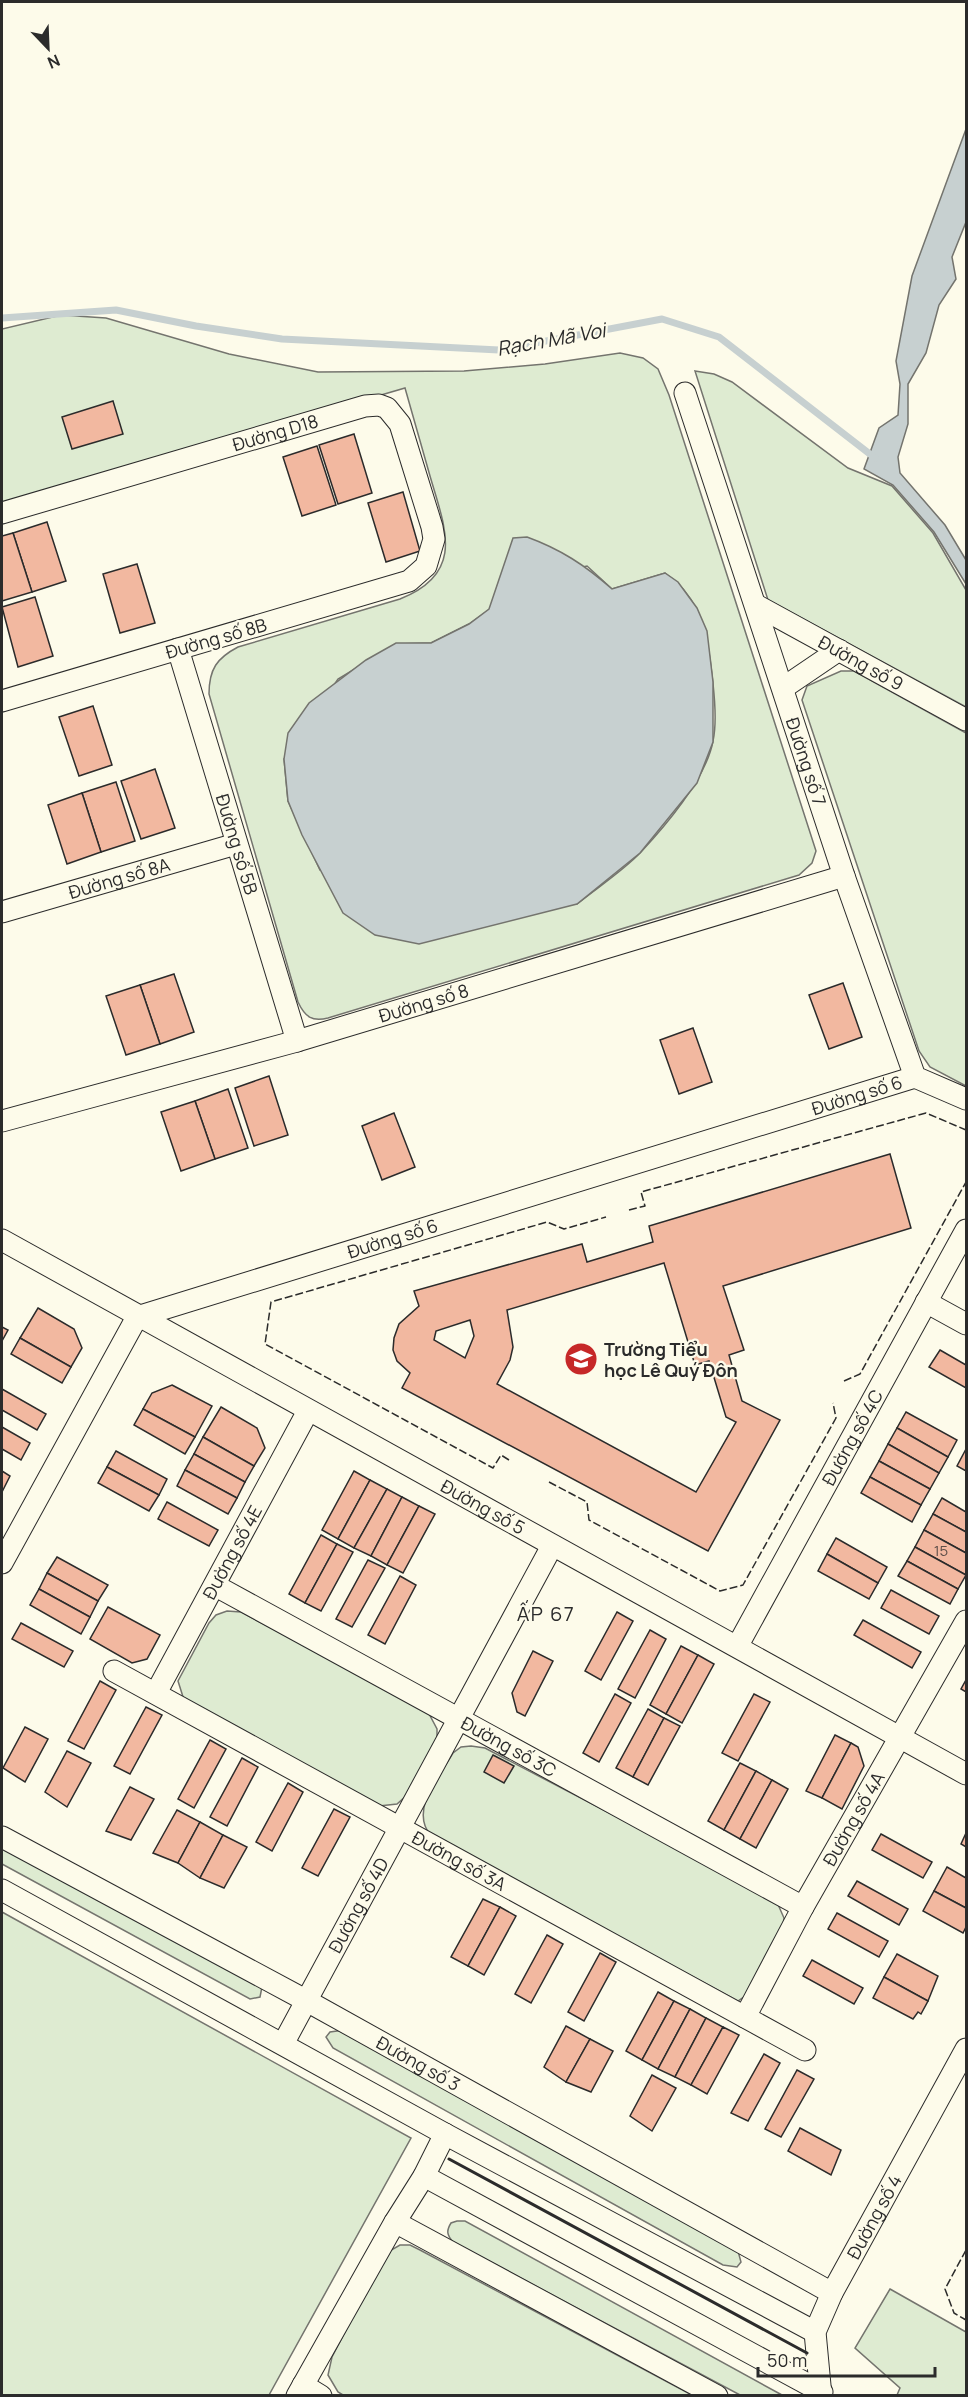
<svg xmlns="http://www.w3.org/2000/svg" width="968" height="2397" viewBox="0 0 968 2397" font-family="Manrope,sans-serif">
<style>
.green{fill:#deebd1;stroke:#74746e;stroke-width:1.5;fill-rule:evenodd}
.water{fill:#c7d0d0;stroke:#74746e;stroke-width:1.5}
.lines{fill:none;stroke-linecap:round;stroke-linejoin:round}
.stream{stroke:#c7d0d0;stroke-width:7}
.building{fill:#f2b8a0;stroke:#2b2b2b;stroke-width:1.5;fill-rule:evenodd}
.street-casing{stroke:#2b2b2b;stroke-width:23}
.street{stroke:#fdfbea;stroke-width:21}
.fence{stroke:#2b2b2b;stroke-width:1.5;stroke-dasharray:8 3;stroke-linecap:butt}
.wall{stroke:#2b2b2b;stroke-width:3}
.labels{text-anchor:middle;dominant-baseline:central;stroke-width:4.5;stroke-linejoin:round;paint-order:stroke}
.number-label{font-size:15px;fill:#5d4e48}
.street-label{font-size:18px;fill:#2b2b2b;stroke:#fdfbea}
.poi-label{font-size:18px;font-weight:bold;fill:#2b2b2b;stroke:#fdfbea;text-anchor:start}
.water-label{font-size:20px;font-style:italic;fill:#2b2b2b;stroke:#fdfbea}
.neighbourhood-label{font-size:20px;letter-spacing:1.5px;fill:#2b2b2b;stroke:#fdfbea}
</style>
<rect width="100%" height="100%" fill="#fdfbea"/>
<g class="green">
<path d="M 61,315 L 106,318 L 229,354 L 318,372 L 464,371 L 545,364 L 620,353 L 643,358 L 658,369 L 669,395 L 816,851 L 812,863 L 799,875 L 328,1018 C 312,1022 305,1017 298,1002 L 209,694 C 209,669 217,658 238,647 L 400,599 C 466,573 445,528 430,476 C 422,447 413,417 405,388 L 2,506 L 2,329 ZM 587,566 L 612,589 L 665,573 C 695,593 706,625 710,659 C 713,682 718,719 713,741 C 706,779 667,824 641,852 C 623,871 598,887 577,904 L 320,870 L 288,801 L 284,759 L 338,679 L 396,644 L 431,643 L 469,624 L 490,609 L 498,585 Z"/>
<polygon points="695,371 714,374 732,382 848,468 892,486 933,533 966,590 966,707 768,600"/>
<polygon points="841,671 854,671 966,733 966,1086 930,1067 919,1051 802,700 807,686"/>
<polygon points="227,1611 241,1612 427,1710 437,1729 437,1739 406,1796 397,1804 379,1806 184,1700 178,1681 209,1623 216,1615"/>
<path d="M 471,1746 L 485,1748 L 776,1900 L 784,1918 L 783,1925 L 745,1996 L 738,2001 L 431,1836 C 409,1810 439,1777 453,1753 L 461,1747 Z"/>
<polygon points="2,1843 262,1987 260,1997 250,1999 2,1864"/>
<polygon points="2,1912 411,2138 269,2395 2,2395"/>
<polygon points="344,2030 738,2251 741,2262 737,2267 723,2265 333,2048 326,2037 330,2032"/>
<path d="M 457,2221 L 465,2221 L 782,2395 L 740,2395 L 453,2242 C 447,2235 446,2231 451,2223 Z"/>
<polygon points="400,2245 410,2245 420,2250 692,2395 343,2395 338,2392 328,2375 332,2357 386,2253"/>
<polygon points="890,2289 966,2332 966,2395 897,2395 900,2388 855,2348"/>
</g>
<g class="water">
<polygon points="966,129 966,222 952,257 956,279 939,305 926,353 908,384 908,424 898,457 900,473 945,525 966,560 966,584 934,532 893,485 864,469 879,428 898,415 900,384 896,361 912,276"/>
<path d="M 527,537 C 560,549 585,565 612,589 L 665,573 L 678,582 L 697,608 L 707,631 L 713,682 L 713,742 L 697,783 L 640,853 L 577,904 L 419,944 L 375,935 L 343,913 L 302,835 L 288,801 L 284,759 L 288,733 L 309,703 L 366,660 L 396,643 L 431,643 L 469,624 L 489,609 L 513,538 Z"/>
</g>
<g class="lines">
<polyline class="stream" points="2,318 116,310 196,326 282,339 499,350 662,319 719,337 875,458"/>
</g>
<g class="building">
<polygon points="113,401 123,434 72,449 62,417"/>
<polygon points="354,434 372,493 338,504 319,445"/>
<polygon points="317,446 336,505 302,516 283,457"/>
<polygon points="403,492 420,551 386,562 368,503"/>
<polygon points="47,522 66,581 32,592 13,533"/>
<polygon points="13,533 32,592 2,601 2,536"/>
<polygon points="137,564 155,623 120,633 103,574"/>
<polygon points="35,597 53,656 18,667 2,607"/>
<polygon points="93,706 112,765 79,776 59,717"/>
<polygon points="155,769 175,828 141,839 121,781"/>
<polygon points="116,782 135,841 101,852 82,793"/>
<polygon points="82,793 101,852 67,864 48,805"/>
<polygon points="174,974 194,1032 160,1044 140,985"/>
<polygon points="843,983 862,1037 829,1049 809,995"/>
<polygon points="140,985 160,1044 126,1055 106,996"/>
<polygon points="693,1028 712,1082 679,1094 660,1040"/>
<polygon points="269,1076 288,1135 254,1146 235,1088"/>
<polygon points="228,1089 248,1148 215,1159 195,1101"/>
<polygon points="195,1101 215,1159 181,1171 161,1112"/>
<polygon points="394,1113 415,1167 382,1180 362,1126"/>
<path d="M 890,1154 L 911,1228 L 723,1286 L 744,1350 L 729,1355 L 742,1401 L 780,1420 L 708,1551 L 402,1388 L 410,1373 L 397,1361 L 393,1350 L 394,1338 L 399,1324 L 419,1306 L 414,1291 L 582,1244 L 587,1262 L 653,1242 L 649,1226 ZM 664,1263 L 695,1365 L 709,1361 L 726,1417 L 736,1422 L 696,1492 L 497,1384 L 510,1360 L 513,1347 L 507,1310 ZM 470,1320 L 474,1336 L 465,1358 L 434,1340 L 436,1331 Z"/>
<polygon points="38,1308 74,1329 82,1348 71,1367 20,1338"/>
<polygon points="2,1327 8,1330 2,1341"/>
<polygon points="20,1338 71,1367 62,1383 11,1354"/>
<polygon points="940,1350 966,1365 966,1388 929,1367"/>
<polygon points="172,1385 212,1406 195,1437 143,1409 152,1393"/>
<polygon points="2,1389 46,1414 37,1430 2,1410"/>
<polygon points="221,1407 257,1428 265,1448 254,1466 203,1437"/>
<polygon points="143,1409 195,1437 185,1454 134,1425"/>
<polygon points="906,1412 957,1440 948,1457 897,1428"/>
<polygon points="2,1427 30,1443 21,1460 2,1449"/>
<polygon points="897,1428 948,1457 939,1473 888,1444"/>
<polygon points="203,1437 254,1466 245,1482 194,1454"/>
<polygon points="888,1444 939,1473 930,1489 879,1461"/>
<polygon points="966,1449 966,1471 957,1466"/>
<polygon points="116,1451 167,1479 159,1495 107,1467"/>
<polygon points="194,1454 245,1482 237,1498 185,1470"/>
<polygon points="879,1461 930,1489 921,1505 870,1477"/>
<polygon points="107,1467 159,1495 149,1511 98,1483"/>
<polygon points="185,1470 237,1498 228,1514 177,1486"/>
<polygon points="2,1471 10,1476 2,1492"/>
<polygon points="354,1471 370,1480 338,1539 322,1530"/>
<polygon points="870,1477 921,1505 912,1522 861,1493"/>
<polygon points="370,1480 387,1489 354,1548 338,1539"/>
<polygon points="387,1489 402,1497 371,1556 354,1548"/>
<polygon points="402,1497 419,1506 387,1565 371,1556"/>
<polygon points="942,1498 966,1512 966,1532 933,1514"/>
<polygon points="167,1502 218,1530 209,1546 158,1519"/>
<polygon points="419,1506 435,1514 403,1573 387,1565"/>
<polygon points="933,1514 966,1532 966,1553 924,1530"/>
<polygon points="924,1530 966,1553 966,1575 915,1547"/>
<polygon points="321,1535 337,1544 305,1603 289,1594"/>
<polygon points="836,1538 887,1567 878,1583 827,1554"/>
<polygon points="337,1544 353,1552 321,1611 305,1603"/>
<polygon points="915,1547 966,1575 958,1589 907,1561"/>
<polygon points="827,1554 878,1583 869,1599 818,1571"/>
<polygon points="57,1557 108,1585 98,1601 47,1573"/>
<polygon points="368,1560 385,1568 352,1627 336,1619"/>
<polygon points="907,1561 958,1589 950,1604 898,1576"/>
<polygon points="47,1573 98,1601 90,1617 39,1589"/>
<polygon points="400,1576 416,1585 385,1644 368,1635"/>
<polygon points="39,1589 90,1617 81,1634 30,1605"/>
<polygon points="891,1590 939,1616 929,1634 881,1608"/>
<polygon points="108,1607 160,1635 147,1659 132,1663 90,1639"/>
<polygon points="617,1612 633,1621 601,1680 585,1671"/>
<polygon points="863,1620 921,1652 912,1668 854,1635"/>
<polygon points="21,1623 73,1651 64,1667 12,1639"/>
<polygon points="650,1630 666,1639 635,1698 618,1689"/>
<polygon points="681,1646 698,1655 666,1714 650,1705"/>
<polygon points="533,1651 553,1661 525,1716 517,1712 512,1693"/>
<polygon points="698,1655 714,1664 682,1723 666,1714"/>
<polygon points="966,1680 966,1692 961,1689"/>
<polygon points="100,1681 116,1690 84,1749 68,1741"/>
<polygon points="615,1694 631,1703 599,1762 583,1753"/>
<polygon points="754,1694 770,1702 738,1761 722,1753"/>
<polygon points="146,1707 162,1715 130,1774 114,1766"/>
<polygon points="648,1709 664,1718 633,1777 616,1768"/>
<polygon points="664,1718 680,1726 648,1785 633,1777"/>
<polygon points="25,1727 48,1739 25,1782 3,1768"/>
<polygon points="835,1735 851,1743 822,1798 806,1791"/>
<polygon points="210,1740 226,1749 194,1808 178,1799"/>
<polygon points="851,1743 858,1747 864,1766 842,1809 822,1798"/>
<polygon points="67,1751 91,1763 67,1807 45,1792"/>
<polygon points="493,1755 514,1766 504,1783 484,1772"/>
<polygon points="242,1758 258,1767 227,1826 210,1817"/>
<polygon points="740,1763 756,1771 724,1830 708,1821"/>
<polygon points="756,1771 772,1780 740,1839 724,1830"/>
<polygon points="772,1780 788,1789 756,1848 740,1839"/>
<polygon points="288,1783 303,1792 272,1851 256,1842"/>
<polygon points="130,1787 154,1799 131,1840 106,1831"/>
<polygon points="334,1809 350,1817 318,1876 302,1868"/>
<polygon points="177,1810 200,1822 178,1863 153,1853"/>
<polygon points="200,1822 223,1835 200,1878 178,1863"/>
<polygon points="966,1833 966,1847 961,1844"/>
<polygon points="881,1834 932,1862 923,1878 872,1850"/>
<polygon points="223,1835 247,1847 224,1888 200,1878"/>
<polygon points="947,1867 966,1878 966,1908 934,1891"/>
<polygon points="857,1881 908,1909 899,1925 848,1896"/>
<polygon points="934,1891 966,1908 966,1927 963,1933 923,1911"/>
<polygon points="483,1899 500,1907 468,1966 451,1957"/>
<polygon points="500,1907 516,1916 484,1975 468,1966"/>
<polygon points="837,1913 888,1941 879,1957 828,1929"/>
<polygon points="547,1935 563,1944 531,2003 515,1994"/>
<polygon points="600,1953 616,1962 584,2021 568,2012"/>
<polygon points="897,1954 938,1976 928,2001 884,1977"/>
<polygon points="812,1960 863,1988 854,2004 803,1976"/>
<polygon points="884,1977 928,2001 921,2014 918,2012 913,2019 873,1998"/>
<polygon points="658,1992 674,2001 642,2060 626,2051"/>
<polygon points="674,2001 690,2009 658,2069 642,2060"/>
<polygon points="690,2009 706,2018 675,2077 658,2069"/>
<polygon points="706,2018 723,2027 691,2085 675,2077"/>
<polygon points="566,2026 590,2039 566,2082 544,2067"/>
<polygon points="723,2027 739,2035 707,2094 691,2085"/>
<polygon points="590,2039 613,2051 591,2092 566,2082"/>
<polygon points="764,2054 780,2063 748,2121 731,2113"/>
<polygon points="797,2070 814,2079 781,2137 765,2129"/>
<polygon points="652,2075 676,2088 652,2131 630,2116"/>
<polygon points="800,2128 841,2150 831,2175 788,2151"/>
</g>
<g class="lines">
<defs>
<g id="street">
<path id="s1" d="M 685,393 L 844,876 L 915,1077 L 966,1099"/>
<path id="s2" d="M 2,513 L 365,406 L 379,405 L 387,408 L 400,424 L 432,527 L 434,539 L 426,566 L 409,581 L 2,701"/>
<path id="s3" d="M 756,605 L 966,720"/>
<path id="s4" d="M 178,649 L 297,1041"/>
<polyline points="783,688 839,650"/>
<path id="s5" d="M 2,912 L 236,844"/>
<path id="s6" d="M 2,1121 L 297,1041 L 844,876"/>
<path id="s7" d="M 2,1240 L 966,1774"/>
<polyline points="926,1302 966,1324"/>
<path id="s8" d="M 2,1563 L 137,1317 L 915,1077"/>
<path id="s9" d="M 216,1586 L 803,1907"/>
<path id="s10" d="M 738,1645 L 966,1230"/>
<path id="s11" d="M 114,1671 L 805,2050"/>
<path id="s12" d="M 156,1693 L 308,1411"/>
<path id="s13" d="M 2,1837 L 307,2001 L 832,2293"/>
<polyline points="2,1890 445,2134 815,2332"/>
<path id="s14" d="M 745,2017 L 803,1907 L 966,1621"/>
<path id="s15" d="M 283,2044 L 552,1546"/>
<polyline points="424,2176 822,2392"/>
<polyline points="395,2222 717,2396"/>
<polyline points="303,2385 321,2396"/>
<polyline points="297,2396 395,2222 424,2176 445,2134"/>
<path id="s16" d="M 821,2396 L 815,2332 L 832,2293 L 966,2049"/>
</g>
</defs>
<use href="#street" class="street-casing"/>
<use href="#street" class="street"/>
<g class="fence">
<polyline points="629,1210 645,1206 641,1192 926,1113 966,1130"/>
<polyline points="844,1381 860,1374 966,1182"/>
<polyline points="509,1460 501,1455 493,1468 265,1344 271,1302 547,1222 564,1229 606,1217"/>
<polyline points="549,1482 587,1502 589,1520 720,1591 743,1585 836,1418 833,1403"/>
<polyline points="966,2250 945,2289 954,2313 966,2320"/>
</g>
<polyline class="wall" points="449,2159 807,2353"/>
</g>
<defs>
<symbol id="school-disc" viewBox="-11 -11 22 22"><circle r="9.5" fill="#c62828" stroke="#fdfbea"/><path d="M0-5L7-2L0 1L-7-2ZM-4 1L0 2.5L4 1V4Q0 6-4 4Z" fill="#fff"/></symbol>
</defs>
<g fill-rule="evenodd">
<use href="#school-disc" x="562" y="1340" width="38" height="38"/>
</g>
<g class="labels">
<g class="number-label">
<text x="941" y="1550">15</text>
</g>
<g class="street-label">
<text stroke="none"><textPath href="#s2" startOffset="285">Đường D18</textPath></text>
<text transform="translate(216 638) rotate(-16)">Đường số 8B</text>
<text stroke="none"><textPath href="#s3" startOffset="120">Đường số 9</textPath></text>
<text stroke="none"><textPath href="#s1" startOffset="388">Đường số 7</textPath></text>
<text stroke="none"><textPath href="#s4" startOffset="204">Đường số 5B</textPath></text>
<text stroke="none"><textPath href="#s5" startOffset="122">Đường số 8A</textPath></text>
<text stroke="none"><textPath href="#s6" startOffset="438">Đường số 8</textPath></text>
<text stroke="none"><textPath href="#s8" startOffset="1034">Đường số 6</textPath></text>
<text stroke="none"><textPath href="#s8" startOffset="548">Đường số 6</textPath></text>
<text stroke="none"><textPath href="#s10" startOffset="237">Đường số 4C</textPath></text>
<text stroke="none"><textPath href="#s7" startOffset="550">Đường số 5</textPath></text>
<text stroke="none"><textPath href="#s12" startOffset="160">Đường số 4E</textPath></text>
<text stroke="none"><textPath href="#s9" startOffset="334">Đường số 3C</textPath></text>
<text stroke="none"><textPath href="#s14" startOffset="226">Đường số 4A</textPath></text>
<text stroke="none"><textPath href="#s11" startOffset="394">Đường số 3A</textPath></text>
<text stroke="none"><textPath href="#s15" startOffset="158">Đường số 4D</textPath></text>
<text stroke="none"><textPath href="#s13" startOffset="474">Đường số 3</textPath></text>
<text stroke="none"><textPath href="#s16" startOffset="194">Đường số 4</textPath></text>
</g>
<g class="poi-label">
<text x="604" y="1349">Trường Tiểu<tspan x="604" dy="21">học Lê Quý Đôn</tspan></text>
</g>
<g class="water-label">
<text transform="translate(551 339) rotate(-10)">Rạch Mã Voi</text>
</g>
<g class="neighbourhood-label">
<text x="546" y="1613">ẤP 67</text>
</g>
</g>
<rect width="968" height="2397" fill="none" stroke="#2b2b2b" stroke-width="6"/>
<g transform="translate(48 48) rotate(157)" stroke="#fdfbea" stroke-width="4.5" paint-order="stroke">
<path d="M0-4.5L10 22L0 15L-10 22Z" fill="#2b2b2b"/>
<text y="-9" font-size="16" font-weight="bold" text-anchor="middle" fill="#2b2b2b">N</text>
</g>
<path d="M758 2367v9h177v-9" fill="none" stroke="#2b2b2b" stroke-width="3"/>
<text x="767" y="2367" font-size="18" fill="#2b2b2b" stroke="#fdfbea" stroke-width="4.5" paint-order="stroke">50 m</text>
</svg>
